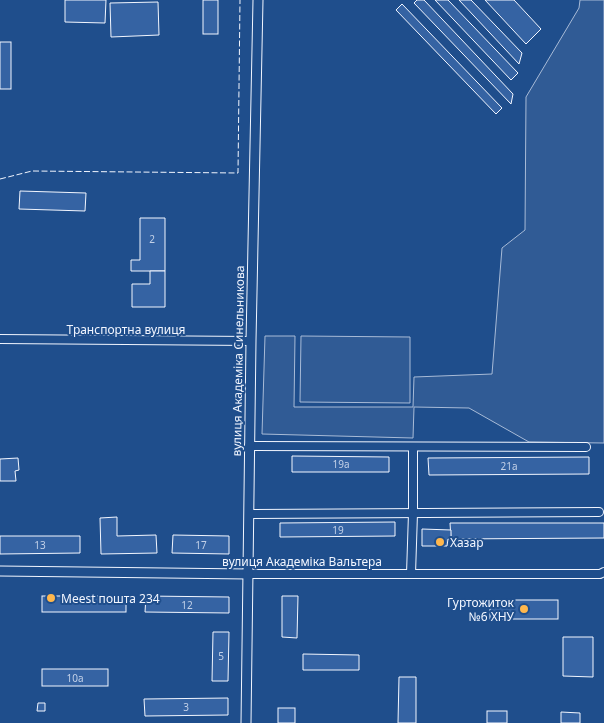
<svg xmlns="http://www.w3.org/2000/svg" width="604" height="723" viewBox="0 0 604 723" font-family="'Noto Sans',sans-serif">
<style>
.built{fill:#305b95;stroke:#a8bbd7}
.building{fill:#3563a3;stroke:#f2f6ff}
.lines{fill:none;stroke-linecap:round;stroke-linejoin:round}
.minor-casing{stroke:#f2f6ff;stroke-width:10}
.tertiary-casing{stroke:#f2f6ff;stroke-width:11}
.minor{stroke:#1f4e8c;stroke-width:8}
.tertiary{stroke:#1f4e8c;stroke-width:9}
.fence{stroke:#f2f6ff;stroke-width:1;stroke-dasharray:6 2.5;stroke-linecap:butt}
.poi-dot{fill:#ffb74d;stroke:#1f4e8c;stroke-width:2}
.labels{text-anchor:middle;dominant-baseline:central;stroke-width:4;stroke-linejoin:round;paint-order:stroke}
.number-label{font-size:10px;fill:#c3d1e8}
.street-label{font-size:12px;fill:#f2f6ff;stroke:#1f4e8c}
.poi-label{font-size:12px;fill:#f2f6ff;stroke:#1f4e8c;text-anchor:start}
</style>
<rect width="100%" height="100%" fill="#1f4e8c"/>
<g class="built">
<polygon points="580,0 604,0 604,443 529,442 469,408 414,407 413,438 262,434 265,336 295,336 294,407 413,407 414,377 492,374 502,248 525,230 526,97 579,8"/>
<polygon points="301,336 410,337 410,403 300,402"/>
</g>
<g class="building">
<polygon points="65,0 106,0 105,23 65,22"/>
<rect x="203" y="0" width="15" height="34"/>
<polygon points="417,0 424,0 513,94 511,104 414,3"/>
<polygon points="435,0 448,0 518,73 511,80"/>
<polygon points="459,0 471,0 522,53 519,64"/>
<polygon points="485,0 514,0 541,29 526,44"/>
<polygon points="158,2 159,35 111,37 110,3"/>
<polygon points="402,4 502,108 496,114 396,10"/>
<rect x="0" y="42" width="11" height="47"/>
<polygon points="20,191 86,193 85,211 19,209"/>
<polygon points="140,218 165,218 165,271 131,271 131,260 140,260"/>
<polygon points="150,271 165,271 165,307 132,307 132,284 150,284"/>
<polygon points="292,456 389,457 389,472 292,472"/>
<polygon points="589,457 589,474 429,475 428,458"/>
<polygon points="18,458 19,470 15,471 16,481 0,481 0,459"/>
<polygon points="117,517 117,536 156,535 157,553 101,554 100,518"/>
<polygon points="395,522 395,536 280,537 280,523"/>
<polygon points="450,523 604,523 604,538 451,539"/>
<polygon points="422,529 451,530 451,539 448,539 447,546 422,546"/>
<polygon points="173,535 229,536 229,554 172,553"/>
<polygon points="0,536 80,536 80,553 0,554"/>
<rect x="42" y="596" width="84" height="16"/>
<polygon points="146,596 229,597 229,613 145,612"/>
<polygon points="282,596 298,596 297,638 282,637"/>
<rect x="490" y="600" width="68" height="19"/>
<polygon points="213,632 229,632 228,681 212,681"/>
<polygon points="563,637 593,637 593,677 563,676"/>
<polygon points="303,654 359,655 359,670 303,670"/>
<rect x="42" y="669" width="66" height="17"/>
<polygon points="399,677 416,677 416,723 398,723"/>
<polygon points="228,698 228,715 145,716 144,699"/>
<polygon points="38,703 45,703 45,711 37,711"/>
<rect x="278" y="708" width="17" height="15"/>
<rect x="487" y="711" width="20" height="12"/>
<polygon points="561,712 580,713 580,723 561,723"/>
</g>
<g class="lines">
<defs>
<g id="minor">
<polyline points="0,339 251,341"/>
<polyline points="249,446 586,447"/>
<polyline points="249,514 599,512"/>
<polyline points="248,574 600,574 604,572"/>
<polyline points="411,574 413,513 413,447"/>
</g>
<g id="tertiary">
<polyline points="0,571 248,574"/>
<polyline points="246,723 251,341 258,0"/>
</g>
</defs>
<use href="#minor" class="minor-casing"/>
<use href="#tertiary" class="tertiary-casing"/>
<use href="#minor" class="minor"/>
<use href="#tertiary" class="tertiary"/>
<polyline class="fence" points="0,179 32,171 238,173 240,0"/>
</g>
<g class="poi-dot">
<circle cx="440" cy="542" r="5"/>
<circle cx="51" cy="598" r="5"/>
<circle cx="524" cy="609" r="5"/>
</g>
<g class="labels">
<g class="number-label">
<text x="152" y="239">2</text>
<text x="341" y="464">19а</text>
<text x="509" y="466">21а</text>
<text x="338" y="530">19</text>
<text x="40" y="545">13</text>
<text x="201" y="545">17</text>
<text x="187" y="605">12</text>
<text x="221" y="656">5</text>
<text x="75" y="678">10а</text>
<text x="186" y="707">3</text>
</g>
<g class="street-label">
<text x="126" y="329">Транспортна вулиця</text>
<text transform="translate(238 361) rotate(-89)">вулиця Академіка Синельникова</text>
<text x="302" y="561">вулиця Академіка Вальтера</text>
</g>
<g class="poi-label">
<text x="450" y="542">Хазар</text>
<text x="61" y="598">Meest пошта 234</text>
<text x="514" y="602" text-anchor="end">Гуртожиток<tspan x="514" dy="14">№6 ХНУ</tspan></text>
</g>
</g>
</svg>
